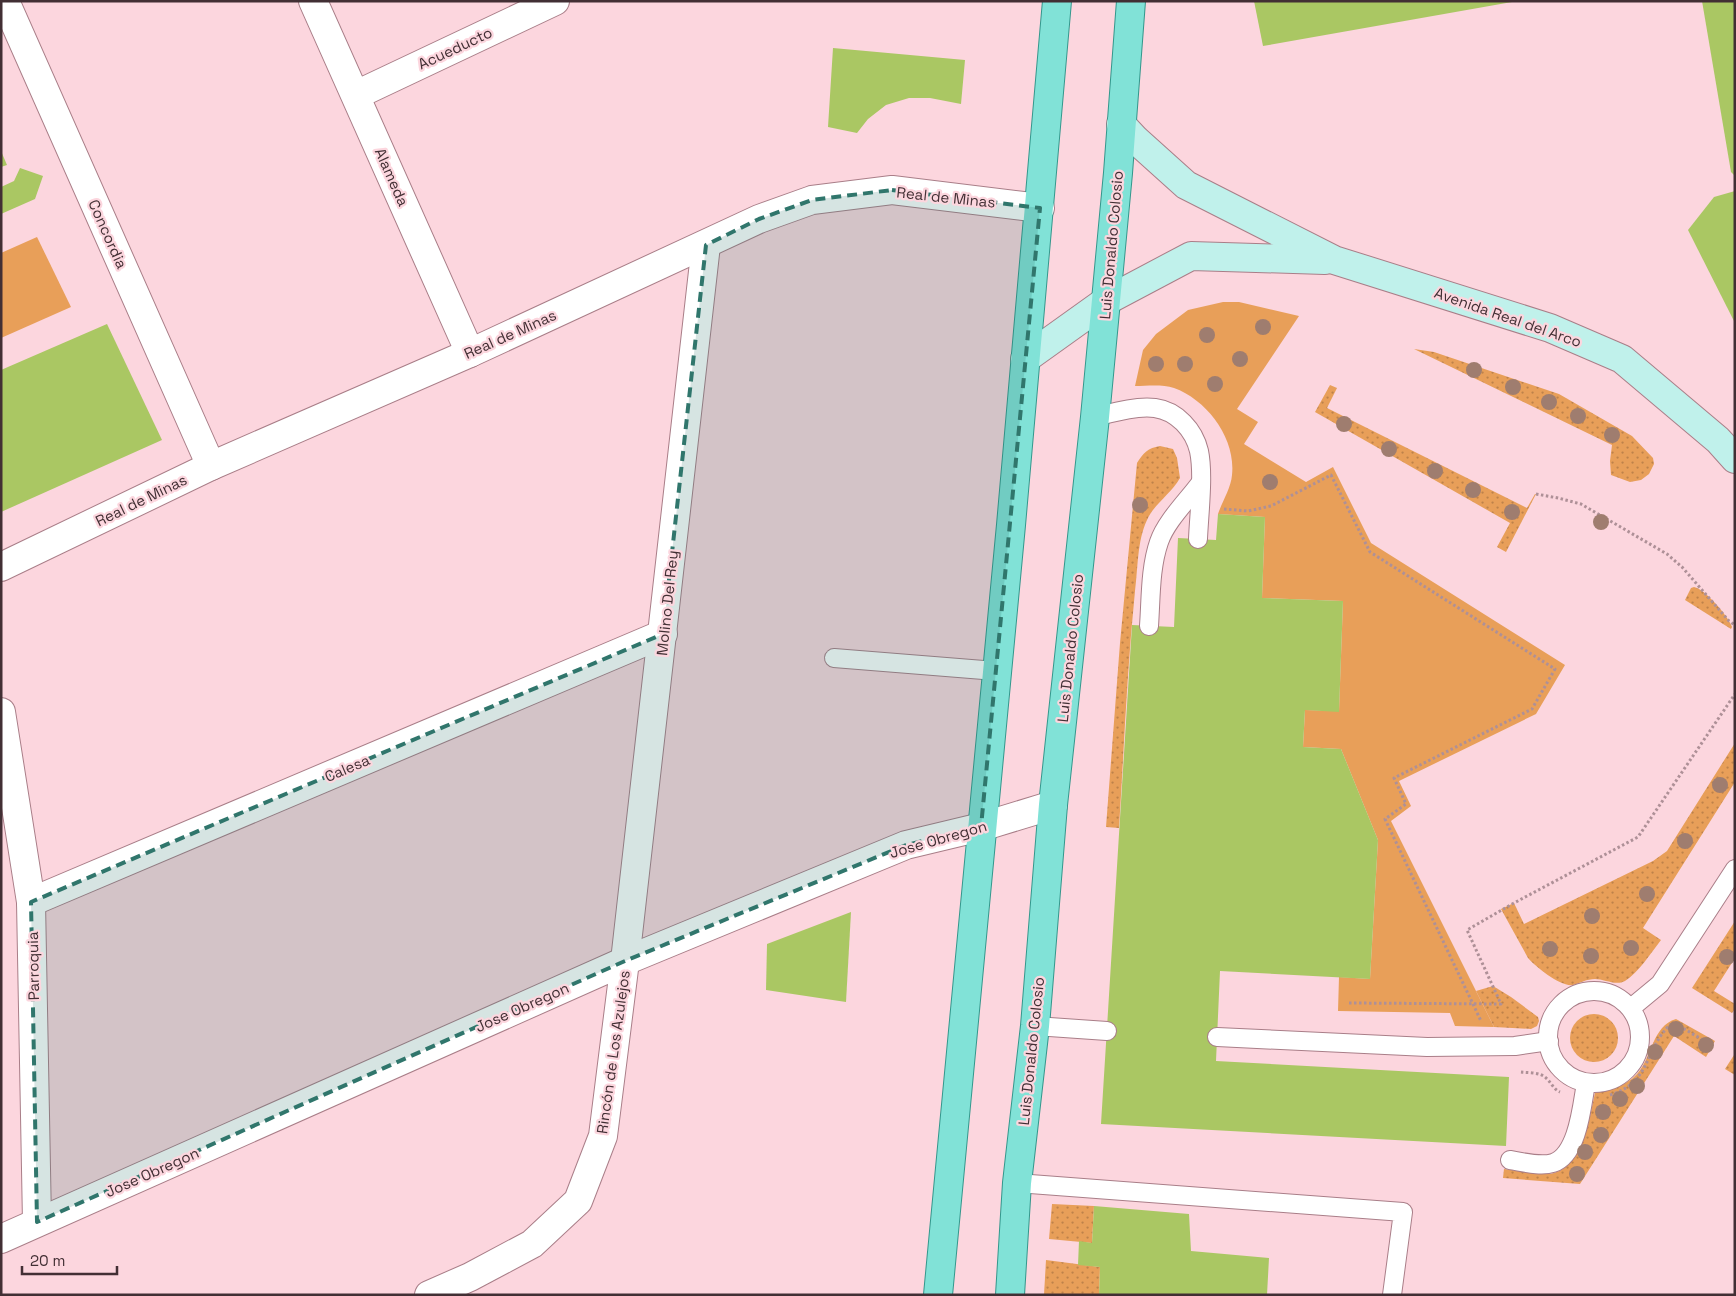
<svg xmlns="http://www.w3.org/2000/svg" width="1736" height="1296" viewBox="0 0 1736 1296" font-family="'Space Grotesk',sans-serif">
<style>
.park{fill:#e89f59}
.garden{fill:url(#garden-dots)}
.building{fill:#aac763}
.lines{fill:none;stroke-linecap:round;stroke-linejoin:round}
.lane-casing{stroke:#a97e88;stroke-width:20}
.street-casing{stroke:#a97e88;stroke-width:30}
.secondary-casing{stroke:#a97e88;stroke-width:30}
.primary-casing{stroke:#34978c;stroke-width:30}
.path{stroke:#ae9097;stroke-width:3;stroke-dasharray:2.5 2.5;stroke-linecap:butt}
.lane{stroke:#fff;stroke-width:18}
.street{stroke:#fff;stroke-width:28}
.secondary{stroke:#c0f1eb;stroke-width:28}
.primary{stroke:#81e2d7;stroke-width:28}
.tree{fill:#9f7d6f}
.marked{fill:#30766c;fill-opacity:0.2;stroke:#30766c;stroke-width:4;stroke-dasharray:10 6;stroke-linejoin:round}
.labels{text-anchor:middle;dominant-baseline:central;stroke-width:4.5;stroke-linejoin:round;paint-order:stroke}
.street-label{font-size:15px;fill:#422f34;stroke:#fcd6de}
</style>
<defs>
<pattern id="garden-dots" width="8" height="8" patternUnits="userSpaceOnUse" patternTransform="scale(1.25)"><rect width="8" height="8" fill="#e89f59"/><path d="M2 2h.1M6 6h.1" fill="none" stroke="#be824a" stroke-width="1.8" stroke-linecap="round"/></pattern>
</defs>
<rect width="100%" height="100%" fill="#fcd6de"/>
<g class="park">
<polygon points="37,237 71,307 1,338 1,253"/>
<path d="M 1223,302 L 1239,302 L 1299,316 L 1237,409 L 1258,422 L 1244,444 L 1306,482 L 1333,467 L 1371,543 L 1565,665 L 1536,714 L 1399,781 L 1411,806 L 1391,821 L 1494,1027 L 1455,1026 L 1450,1013 L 1338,1011 L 1339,977 L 1370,979 L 1378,840 L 1341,749 L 1303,747 L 1305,710 L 1339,711 L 1343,601 L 1262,598 L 1265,517 L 1218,514 C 1222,502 1231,488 1232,475 C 1236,438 1207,400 1174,388 C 1162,384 1147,386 1135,386 L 1143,350 L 1156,334 L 1188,310 Z"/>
</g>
<g class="garden">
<polygon points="1414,349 1434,352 1559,394 1632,436 1653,458 1654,464 1649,474 1641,480 1630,482 1611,475 1610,461 1612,445"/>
<polygon points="1330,385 1337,388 1327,408 1527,508 1535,494 1536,494 1506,552 1497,547 1510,523 1315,412"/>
<path d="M 1160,446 L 1173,449 L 1177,458 L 1180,478 C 1171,494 1154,504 1147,520 C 1137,541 1138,569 1135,591 C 1127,670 1124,749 1119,828 L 1106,827 L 1120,643 L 1137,463 C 1143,453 1148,448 1160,446 Z"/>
<path d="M 1694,587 C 1705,589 1728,616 1732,627 L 1731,629 L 1685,600 L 1691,588 Z"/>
<path d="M 1735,743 L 1735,782 L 1643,928 L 1661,940 C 1651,953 1638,973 1625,981 C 1616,986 1604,979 1595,979 C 1587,979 1580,983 1573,985 C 1560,987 1536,967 1528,958 L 1501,909 L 1514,903 L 1524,924 L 1653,861 L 1667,851 Z"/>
<polygon points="1735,921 1735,958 1714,991 1735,1004 1735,1009 1732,1013 1692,988"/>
<polygon points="1493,986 1511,997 1538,1017 1539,1021 1537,1026 1531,1029 1494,1027 1476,991"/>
<circle cx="1594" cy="1038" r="24"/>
<path d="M 1676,1019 L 1715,1041 L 1706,1057 L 1674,1036 L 1580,1184 L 1503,1178 L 1504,1169 C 1515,1170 1544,1176 1554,1173 C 1584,1165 1589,1118 1595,1093 C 1610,1090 1626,1086 1637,1074 C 1652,1058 1652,1026 1676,1019 Z"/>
<polygon points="1734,1055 1735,1055 1735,1075 1725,1069"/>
<polygon points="1052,1204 1094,1206 1092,1243 1049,1239"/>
<polygon points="1046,1260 1100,1267 1099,1295 1044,1295"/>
</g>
<g class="building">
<polygon points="1254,1 1512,1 1512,2 1263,46"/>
<polygon points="1702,1 1735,1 1735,176 1731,172"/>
<polygon points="833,48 965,60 961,104 930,98 909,98 886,105 868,119 857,133 828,127"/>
<polygon points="1,151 7,165 1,167"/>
<polygon points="20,168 43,176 35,199 1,214 1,187 14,181"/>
<polygon points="1735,191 1735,323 1688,230 1714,197"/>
<polygon points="107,324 162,440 1,512 1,370"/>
<polygon points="1218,514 1265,517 1262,598 1343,601 1339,712 1305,710 1303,747 1341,749 1378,840 1370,979 1220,971 1216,1061 1509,1077 1506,1146 1101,1124 1132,625 1174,627 1178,538 1216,540"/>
<polygon points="851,912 846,1002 766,990 767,944"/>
<polygon points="1094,1206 1189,1214 1191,1251 1269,1258 1267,1295 1099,1295 1100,1267 1078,1265 1079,1241 1092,1243"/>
</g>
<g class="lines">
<defs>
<g id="lane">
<path d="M 1095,417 C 1115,412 1135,406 1155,408 C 1177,411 1194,430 1199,451 C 1204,475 1199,514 1198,539"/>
<path d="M 1149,626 C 1151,598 1150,568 1159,542 C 1166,521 1188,500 1201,482"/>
<polyline points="834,658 996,671"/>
<circle cx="1594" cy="1037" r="46"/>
<polyline points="1631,1008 1660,984 1735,869"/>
<polyline points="1035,1026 1107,1031"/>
<polyline points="1217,1037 1427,1047 1515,1046 1549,1041"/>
<path d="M 1510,1160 C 1523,1162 1540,1167 1553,1163 C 1578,1155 1582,1105 1586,1083"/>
<polyline points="1017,1183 1403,1212 1392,1295"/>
</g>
<g id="street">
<polyline points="5,1 211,466"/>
<polyline points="313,1 470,353"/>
<polyline points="356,95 555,1"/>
<polyline points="1,567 211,466 470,353 759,219 812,200 892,190 1040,208"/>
<polyline points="1,712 31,902 37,1222"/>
<polyline points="31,902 663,634"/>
<polyline points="1,1239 625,961 906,845 981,827 1053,805"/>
<polyline points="429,1295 470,1277 532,1244 578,1201 603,1136 625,961 706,245"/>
</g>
<g id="secondary">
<polyline points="1121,124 1136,140 1186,185 1334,260 1550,328 1622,359 1718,440 1735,459"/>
<polyline points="1025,359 1106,301 1191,256 1325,260"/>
</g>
<g id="primary">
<polyline points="938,1295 1011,525 1057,1"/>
<polyline points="1010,1295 1017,1183 1035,1026 1053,805 1095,417 1118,173 1131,1"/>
</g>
</defs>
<use href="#lane" class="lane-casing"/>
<use href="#street" class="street-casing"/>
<use href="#secondary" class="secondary-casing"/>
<use href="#primary" class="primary-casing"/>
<g class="path">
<polyline points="1536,494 1558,498 1581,504 1667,554 1682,567 1729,621 1735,625"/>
<polyline points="1224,509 1248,511 1271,506 1331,475 1370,552 1555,669 1532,709 1394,778 1406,804 1385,819 1481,1021"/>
<polyline points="1349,1003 1501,1004 1467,930 1514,903 1638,837 1735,694"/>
<path d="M 1521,1072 C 1529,1073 1540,1072 1546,1078 C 1551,1082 1553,1089 1560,1092"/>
<path d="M 1610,1095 C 1652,1082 1644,1049 1670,1025 L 1676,1024 L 1713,1046"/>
</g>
<use href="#lane" class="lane"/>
<use href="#street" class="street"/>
<use href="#secondary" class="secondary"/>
<use href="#primary" class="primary"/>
</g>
<g class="tree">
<circle cx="1263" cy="327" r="8"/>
<circle cx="1207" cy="335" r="8"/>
<circle cx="1240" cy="359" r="8"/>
<circle cx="1156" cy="364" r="8"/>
<circle cx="1185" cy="364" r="8"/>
<circle cx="1474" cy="370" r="8"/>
<circle cx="1215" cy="384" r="8"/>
<circle cx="1513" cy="387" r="8"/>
<circle cx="1549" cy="402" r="8"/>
<circle cx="1578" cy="416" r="8"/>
<circle cx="1344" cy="424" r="8"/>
<circle cx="1612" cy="435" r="8"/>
<circle cx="1389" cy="449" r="8"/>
<circle cx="1435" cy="471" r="8"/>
<circle cx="1270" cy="482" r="8"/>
<circle cx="1473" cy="490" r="8"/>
<circle cx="1140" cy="505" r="8"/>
<circle cx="1512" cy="512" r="8"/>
<circle cx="1601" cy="522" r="8"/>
<circle cx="1720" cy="785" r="8"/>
<circle cx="1685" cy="841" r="8"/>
<circle cx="1647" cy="894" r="8"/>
<circle cx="1592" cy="916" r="8"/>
<circle cx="1631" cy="948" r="8"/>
<circle cx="1550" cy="949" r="8"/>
<circle cx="1591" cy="956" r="8"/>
<circle cx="1727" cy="957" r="8"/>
<circle cx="1676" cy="1029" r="8"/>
<circle cx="1706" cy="1045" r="8"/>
<circle cx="1655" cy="1052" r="8"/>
<circle cx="1637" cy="1086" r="8"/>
<circle cx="1620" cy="1099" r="8"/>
<circle cx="1603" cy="1112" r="8"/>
<circle cx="1601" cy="1135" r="8"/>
<circle cx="1585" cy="1152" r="8"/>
<circle cx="1577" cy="1174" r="8"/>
</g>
<path class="marked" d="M 892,190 L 1040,208 L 981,827 L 906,845 L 625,961 L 37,1222 L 31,902 L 663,634 L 706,245 L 759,219 L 812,200 Z"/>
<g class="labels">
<g class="street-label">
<text transform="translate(455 48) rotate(-25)">Acueducto</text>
<text transform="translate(392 177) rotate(66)">Alameda</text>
<text transform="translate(946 197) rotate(6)">Real de Minas</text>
<text transform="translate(108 234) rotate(66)">Concordia</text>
<text transform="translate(1111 245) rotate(-85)">Luis Donaldo Colosio</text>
<text transform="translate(1508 317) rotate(19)">Avenida Real del Arco</text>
<text transform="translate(510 334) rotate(-24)">Real de Minas</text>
<text transform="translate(141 500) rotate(-26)">Real de Minas</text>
<text transform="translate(667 603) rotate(-84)">Molino Del Rey</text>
<text transform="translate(1070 648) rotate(-84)">Luis Donaldo Colosio</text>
<text transform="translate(347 768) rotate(-23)">Calesa</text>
<text transform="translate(938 839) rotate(-16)">Jose Obregon</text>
<text transform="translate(33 966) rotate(-91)">Parroquia</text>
<text transform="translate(522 1007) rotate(-24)">Jose Obregon</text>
<text transform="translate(1031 1051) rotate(-84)">Luis Donaldo Colosio</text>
<text transform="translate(613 1052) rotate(-82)">Rincón de Los Azulejos</text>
<text transform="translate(152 1172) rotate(-24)">Jose Obregon</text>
</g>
</g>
<rect width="1736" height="1296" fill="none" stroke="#422f34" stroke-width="5"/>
<path d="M22 1266v8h95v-8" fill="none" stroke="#422f34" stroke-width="2.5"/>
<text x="30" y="1266" font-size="15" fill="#422f34" stroke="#fcd6de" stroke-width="4" paint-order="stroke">20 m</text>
</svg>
